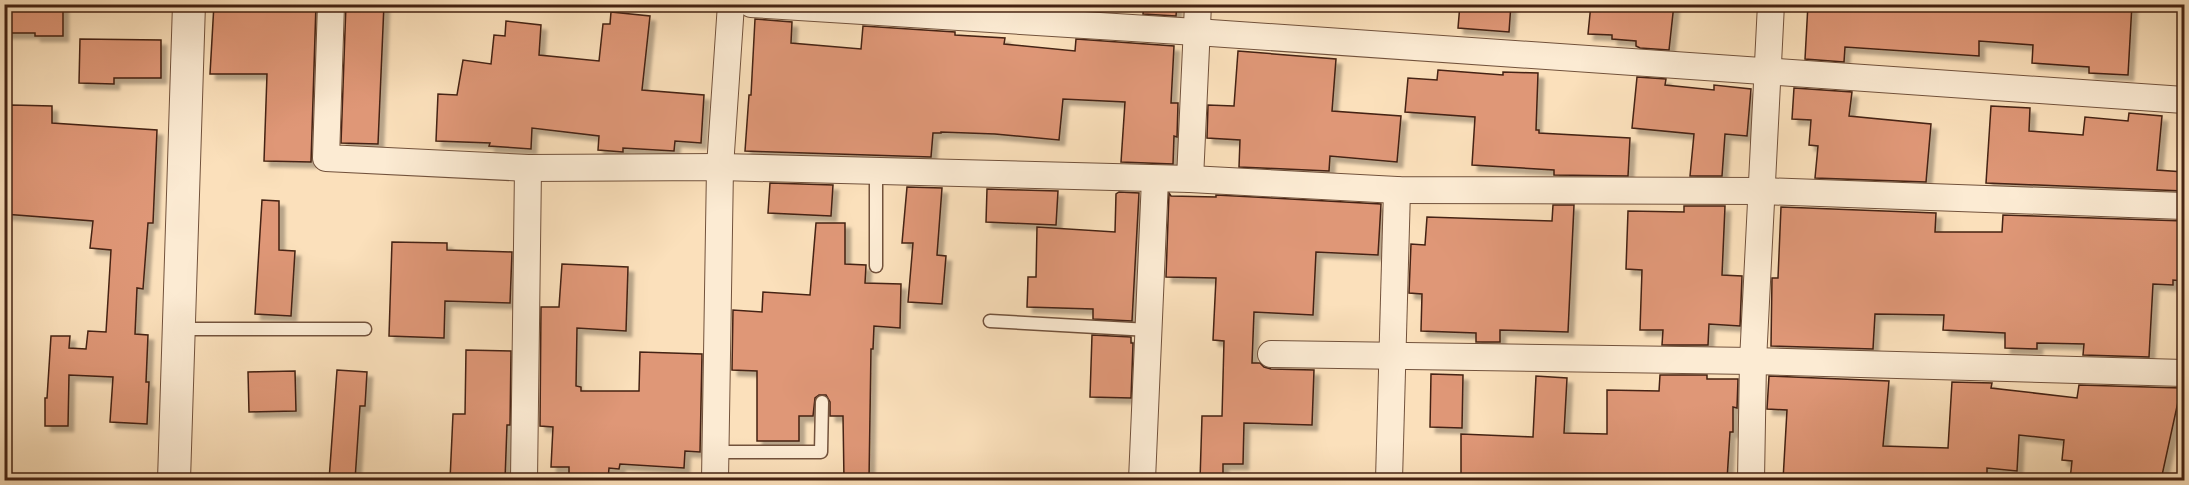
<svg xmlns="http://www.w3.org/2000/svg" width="2189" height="485" viewBox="0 0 2189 485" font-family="Alegreya,serif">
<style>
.building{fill:#df9777;stroke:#442212;stroke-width:1.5;filter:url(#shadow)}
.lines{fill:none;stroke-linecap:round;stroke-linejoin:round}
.service-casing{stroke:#72523c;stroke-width:15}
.minor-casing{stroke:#72523c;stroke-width:28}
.tertiary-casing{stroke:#72523c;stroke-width:34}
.service{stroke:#fcebd3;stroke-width:12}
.minor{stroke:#fcebd3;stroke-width:26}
.tertiary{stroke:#fcebd3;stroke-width:32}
</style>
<defs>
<filter id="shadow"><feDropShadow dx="5.5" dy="5.5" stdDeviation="1.5" flood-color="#0004"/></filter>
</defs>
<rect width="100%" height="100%" fill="#fbe0bb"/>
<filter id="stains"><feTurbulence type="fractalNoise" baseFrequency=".00333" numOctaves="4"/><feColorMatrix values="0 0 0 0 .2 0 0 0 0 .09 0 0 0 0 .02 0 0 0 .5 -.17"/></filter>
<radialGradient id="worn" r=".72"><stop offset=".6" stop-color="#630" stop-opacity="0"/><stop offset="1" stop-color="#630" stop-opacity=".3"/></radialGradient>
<g class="building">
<polygon points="4,4 63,4 63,36 35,36 35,33 4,33"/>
<polygon points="214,4 316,4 311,162 264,161 267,74 210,74"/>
<polygon points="346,4 384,4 378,144 341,143"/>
<polygon points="1144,4 1177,4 1176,16 1143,14"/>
<polygon points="1460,4 1511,4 1509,32 1458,28"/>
<polygon points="1591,4 1674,4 1669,50 1640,48 1636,46 1636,41 1612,39 1612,35 1588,34"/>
<polygon points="1808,4 1977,4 2020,7 2020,5 2092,11 2092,4 2132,4 2128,75 2089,73 2089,67 2032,63 2033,45 1979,41 1979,56 1845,47 1844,62 1805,59"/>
<polygon points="611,12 650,16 642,90 704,95 701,143 675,141 674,151 623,148 623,152 598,150 599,136 532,128 531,149 489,146 490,143 436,141 438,94 457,95 463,60 491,64 494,35 505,36 506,21 541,25 539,55 599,61 603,24 610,24"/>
<polygon points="755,19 792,22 791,43 861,49 863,26 955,32 955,35 1005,38 1004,44 1075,51 1076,39 1174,46 1171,103 1178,103 1177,137 1174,136 1173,164 1121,162 1125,102 1063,99 1059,140 995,134 941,132 941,133 933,133 931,157 745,151 749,95 751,95"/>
<polygon points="80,39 161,40 161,78 114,78 114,84 79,83"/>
<polygon points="1238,51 1336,59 1332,111 1401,116 1397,162 1330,156 1329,171 1239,167 1240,140 1207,138 1208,105 1234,106"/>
<polygon points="1438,70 1503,75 1503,72 1538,73 1536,130 1539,130 1539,133 1630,138 1628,176 1554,175 1554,170 1472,165 1475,117 1405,112 1408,78 1437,80"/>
<polygon points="1637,77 1666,79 1665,85 1714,90 1714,85 1751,89 1747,136 1725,134 1722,176 1690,176 1694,134 1632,128"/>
<polygon points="1794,88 1852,92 1849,116 1931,124 1926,182 1815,178 1818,146 1809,145 1811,120 1792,119"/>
<polygon points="11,105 52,106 52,123 157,130 153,223 148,223 143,289 137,288 135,334 148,335 146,382 149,382 147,424 110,422 113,377 69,375 68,426 45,426 45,398 47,398 51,336 70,336 69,348 86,349 88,331 106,332 111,250 90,248 93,221 4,214 4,161 11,162"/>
<polygon points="1991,106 2030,108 2029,131 2083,135 2085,117 2128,121 2129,113 2162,116 2157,170 2184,172 2184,191 1986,183"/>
<polygon points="770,183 833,185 831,216 768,213"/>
<polygon points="907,187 942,188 937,255 946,256 942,304 908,302 913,243 902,243"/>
<polygon points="987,189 1058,191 1056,225 986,222"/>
<polygon points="1119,192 1139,193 1132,321 1093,319 1093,309 1027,307 1028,277 1036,277 1037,227 1115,232 1116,194"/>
<polygon points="1169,193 1171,196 1216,197 1216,195 1381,204 1378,255 1316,252 1313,315 1254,312 1252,363 1260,363 1264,367 1271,369 1314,370 1312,425 1244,423 1243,464 1223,464 1223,480 1200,480 1202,416 1222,416 1224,341 1213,340 1216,278 1166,277"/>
<polygon points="262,200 279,201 279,250 295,251 291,316 255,314"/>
<polygon points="1553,205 1574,205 1568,332 1500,330 1500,342 1476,342 1476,333 1421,331 1422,294 1409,293 1411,244 1425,245 1427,217 1552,221"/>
<polygon points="1684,206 1725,206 1722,275 1742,276 1740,326 1709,324 1708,345 1662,345 1663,330 1640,330 1642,270 1626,269 1628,211 1684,212"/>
<polygon points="1781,207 1936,213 1935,232 2002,232 2003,215 2184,221 2184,281 2173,280 2173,285 2153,284 2149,357 2083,355 2084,344 2037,343 2037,349 2005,348 2005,333 1943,330 1944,315 1875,314 1873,349 1771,346 1772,278 1778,278"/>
<polygon points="816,223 845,223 845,264 866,265 865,283 901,284 900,328 874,326 873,349 871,349 869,480 844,480 843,416 830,416 830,402 826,395 819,395 815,398 813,416 799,416 799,441 757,441 757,371 732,370 733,310 762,312 763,292 810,295"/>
<polygon points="392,242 447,243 447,250 512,252 510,303 445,301 444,338 389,336"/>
<polygon points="562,264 628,267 626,331 577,328 576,386 581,387 581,391 639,391 640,352 702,354 700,452 685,451 684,468 620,464 619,469 609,468 608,480 569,480 569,467 551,467 553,427 540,426 541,307 559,307"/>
<polygon points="1092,335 1131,337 1131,343 1133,343 1131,398 1090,397"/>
<polygon points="466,350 511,351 510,425 507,425 505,480 450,480 453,414 465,414"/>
<polygon points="337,370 367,372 365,406 360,406 355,480 329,480"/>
<polygon points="295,371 296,411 249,412 248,372"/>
<polygon points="1431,374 1463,375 1462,428 1430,427"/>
<polygon points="1660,375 1707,375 1707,379 1738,379 1737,408 1733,407 1733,432 1730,432 1727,480 1461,480 1461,434 1533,437 1536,376 1567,378 1564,433 1607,434 1607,390 1659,391"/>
<polygon points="1769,376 1889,381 1883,446 1948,448 1952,382 1992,383 1991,388 2077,398 2079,385 2181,388 2161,480 2070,480 2072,461 2062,460 2064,440 2019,435 2017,471 1987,468 1987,480 1783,480 1787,410 1767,409"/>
</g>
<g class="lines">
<defs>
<g id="service">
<polyline points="876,266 876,171"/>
<polyline points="990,321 1149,330"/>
<polyline points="180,329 365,329"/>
<polyline points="716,452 821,452 822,402"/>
</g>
<g id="minor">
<polyline points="331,4 326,158 528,168 720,167 1190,179 1397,190 1761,191 2184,206"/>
<polyline points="751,4 1196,32 2184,100"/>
<polyline points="1190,179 1198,4"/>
<polyline points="1271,354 1753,361 2184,373"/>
<polyline points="524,480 528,168"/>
<polyline points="715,480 720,167 731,4"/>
<polyline points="1142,480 1155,179"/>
<polyline points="1389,480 1397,190"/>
<polyline points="1751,480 1753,361 1771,4"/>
</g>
<polyline id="tertiary" points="174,480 189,4"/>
</defs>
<use href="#service" class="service-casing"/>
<use href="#minor" class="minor-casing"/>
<use href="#tertiary" class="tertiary-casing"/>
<use href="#service" class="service"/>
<use href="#minor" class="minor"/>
<use href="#tertiary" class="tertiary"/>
</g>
<rect width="2189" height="485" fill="none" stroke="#fbe0bb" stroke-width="24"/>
<rect x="6" y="6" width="2177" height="473" fill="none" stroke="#442212" stroke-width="3"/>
<rect x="12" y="12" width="2165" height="461" fill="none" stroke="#442212" stroke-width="1.5"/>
<rect width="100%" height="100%" filter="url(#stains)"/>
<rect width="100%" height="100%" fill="url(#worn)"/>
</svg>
